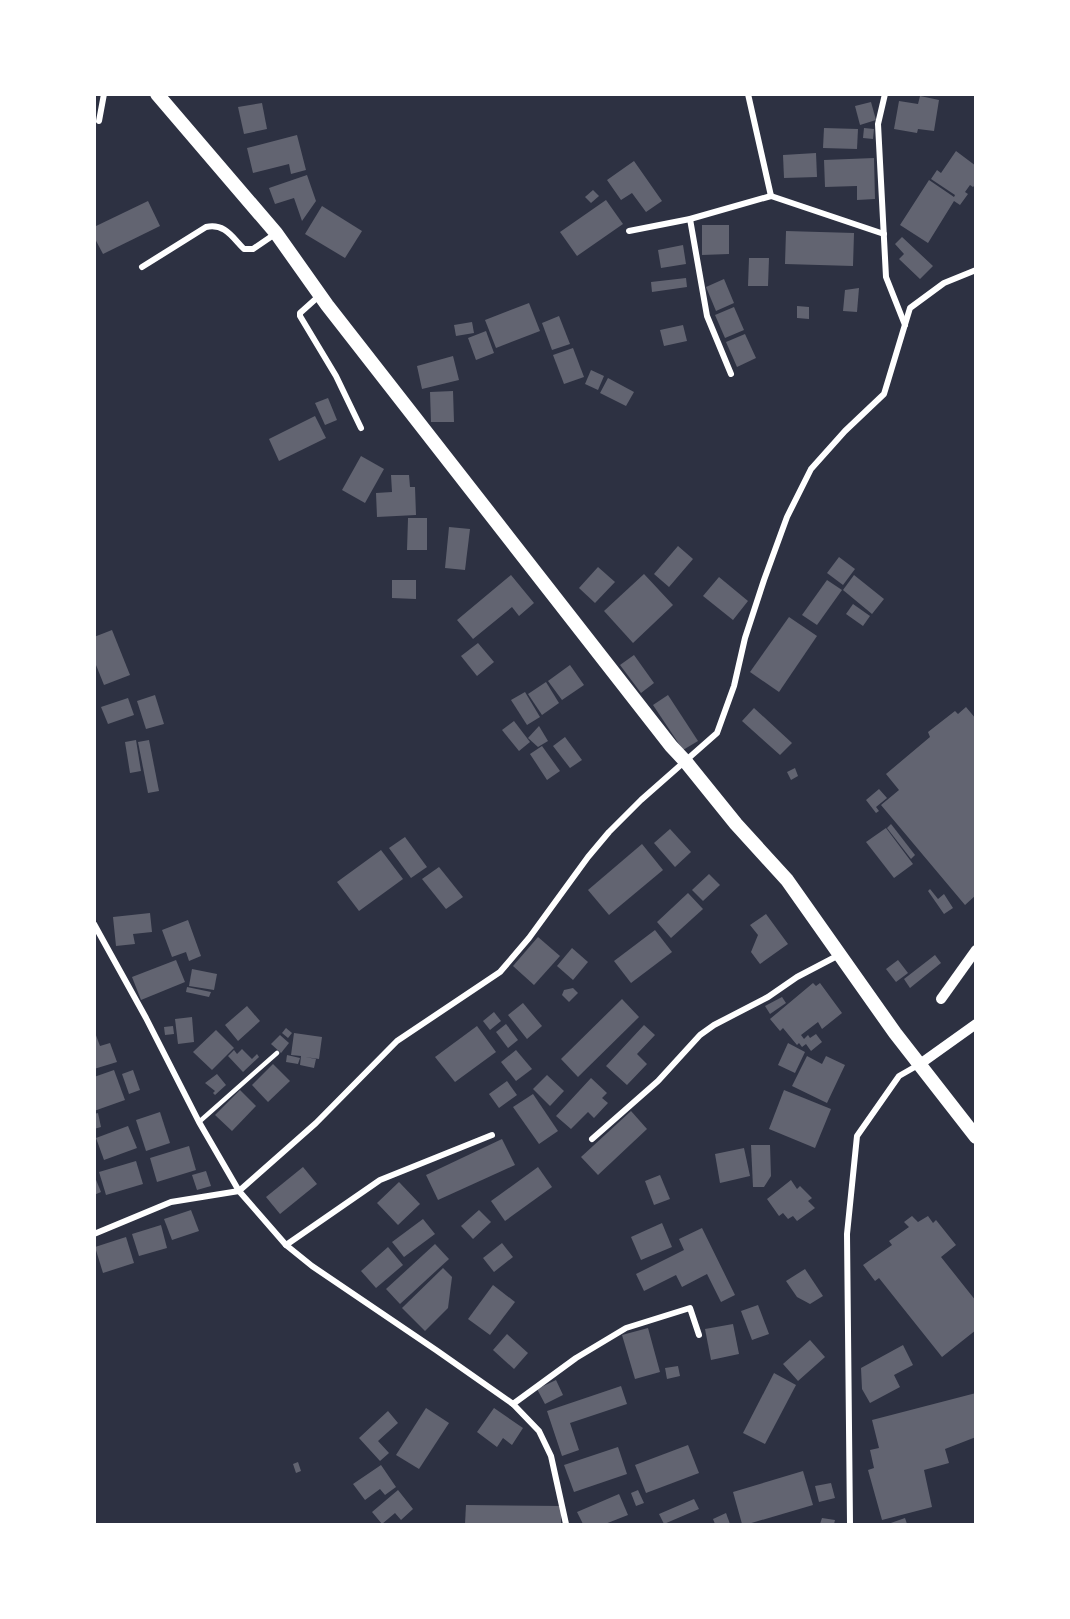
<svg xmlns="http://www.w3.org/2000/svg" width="1070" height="1619" viewBox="0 0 1070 1619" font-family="'Fira Sans Condensed',sans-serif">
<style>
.building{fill:#626471}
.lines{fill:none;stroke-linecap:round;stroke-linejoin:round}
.service{stroke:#fff;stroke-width:4.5}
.minor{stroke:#fff;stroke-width:6}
.tertiary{stroke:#fff;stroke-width:10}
.primary{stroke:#fff;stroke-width:14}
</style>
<rect width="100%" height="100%" fill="#2d3142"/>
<g class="building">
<polygon points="920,96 939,100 934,131 918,129 917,133 894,129 899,101 918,104"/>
<polygon points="871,102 876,120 860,125 855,106"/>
<polygon points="262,103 267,129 244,134 238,107"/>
<polygon points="824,128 858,129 857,149 823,148"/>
<polygon points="864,128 874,129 873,139 863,138"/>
<polygon points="297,135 306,170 291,174 289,164 253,173 247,148"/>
<polygon points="956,151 976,166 976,184 973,187 970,185 965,192 968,194 960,205 954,201 928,243 900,225 929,180 954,197 955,195 931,179 937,170 941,173"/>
<polygon points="816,153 817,177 784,178 783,155"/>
<polygon points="874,158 875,199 857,200 857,186 825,187 824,160"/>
<polygon points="634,161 662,201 646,212 632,193 621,200 607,180"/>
<polygon points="307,175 316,201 302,221 294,198 275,204 269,188"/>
<polygon points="593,190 599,196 591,203 585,197"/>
<polygon points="606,200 623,224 577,256 560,232"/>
<polygon points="148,201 160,226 103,254 94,237 94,227"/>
<polygon points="322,206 362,231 345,258 305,234"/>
<polygon points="702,225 729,225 729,254 702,255"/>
<polygon points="786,231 854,233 853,266 785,264"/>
<polygon points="902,237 933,266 920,279 899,259 904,254 895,244"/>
<polygon points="683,245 686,264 661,268 658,250"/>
<polygon points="749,258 769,258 768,286 748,286"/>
<polygon points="686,278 687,287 652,292 651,282"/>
<polygon points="724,279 734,303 716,311 706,287"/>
<polygon points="859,288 857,312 843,311 845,290"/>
<polygon points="529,303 540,331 496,348 485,320"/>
<polygon points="797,306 809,307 809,319 797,318"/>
<polygon points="734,307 744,330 725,338 715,315"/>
<polygon points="559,316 570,344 552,350 542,323"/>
<polygon points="472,322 474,333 456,336 454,325"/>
<polygon points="683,325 687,341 664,346 660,330"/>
<polygon points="486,331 494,353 476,360 468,338"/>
<polygon points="745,334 756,358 737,367 726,342"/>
<polygon points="573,348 584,377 564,384 553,355"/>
<polygon points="453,356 459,380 422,389 417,366"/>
<polygon points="591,370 604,376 598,390 585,384"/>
<polygon points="608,378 634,392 626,406 600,393"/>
<polygon points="453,391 454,422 431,422 430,392"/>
<polygon points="328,398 337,420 325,425 315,403"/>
<polygon points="315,416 326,438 279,461 269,439"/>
<polygon points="361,456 384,469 365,503 342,490"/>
<polygon points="391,475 409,475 410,487 415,487 416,515 377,517 376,493 392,492"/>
<polygon points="408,518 427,518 427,550 407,550"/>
<polygon points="449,527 470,529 465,570 445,568"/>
<polygon points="678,546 693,559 669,587 654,574"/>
<polygon points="839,557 855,569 843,585 827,573"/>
<polygon points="598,567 615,582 595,603 579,588"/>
<polygon points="644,574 673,605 633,643 604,611"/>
<polygon points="511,575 534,603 519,616 512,607 473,639 457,620"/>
<polygon points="854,575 884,599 872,614 843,590"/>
<polygon points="719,577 748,601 733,620 703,596"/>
<polygon points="392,580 416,580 416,599 392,598"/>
<polygon points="827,580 842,590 817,625 802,615"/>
<polygon points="853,604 870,616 863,626 846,614"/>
<polygon points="789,617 817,636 779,692 750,672"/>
<polygon points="112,630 130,675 104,685 94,660 94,637"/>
<polygon points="478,643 494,662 477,676 461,656"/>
<polygon points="634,655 654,683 641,693 620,665"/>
<polygon points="570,665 584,685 562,700 548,681"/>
<polygon points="546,682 559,703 542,715 528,694"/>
<polygon points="525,692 540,717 527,725 511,700"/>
<polygon points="155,695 164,724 146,729 137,701"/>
<polygon points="668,695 698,741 683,750 653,705"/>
<polygon points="128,698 134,715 108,724 101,707"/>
<polygon points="966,707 976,719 976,895 965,905 881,805 899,790 886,774 930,737 928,732 955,711 958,714"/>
<polygon points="754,708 792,743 780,755 742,721"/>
<polygon points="514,721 530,742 519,751 502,730"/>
<polygon points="539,726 548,741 538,747 528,738"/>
<polygon points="565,737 582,760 570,768 553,746"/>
<polygon points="136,740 141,771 130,773 125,742"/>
<polygon points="149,740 159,791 148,793 138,742"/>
<polygon points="542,746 560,771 547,780 530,754"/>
<polygon points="795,768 798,776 791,780 787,772"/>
<polygon points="879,789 887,798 876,807 879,811 876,813 866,800"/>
<polygon points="891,824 915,855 911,859 887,828"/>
<polygon points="886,828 913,864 894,878 866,842"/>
<polygon points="670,829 691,852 675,867 654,843"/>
<polygon points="405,837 427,867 411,878 389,848"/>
<polygon points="642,844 663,870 609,915 588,890"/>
<polygon points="381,850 403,879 359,911 337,882"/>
<polygon points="439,867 463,897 446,909 422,879"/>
<polygon points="709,874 720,885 703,901 692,890"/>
<polygon points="930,889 938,899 944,894 953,908 944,914 928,891"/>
<polygon points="688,893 703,909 671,938 657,922"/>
<polygon points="150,913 152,932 133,934 135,944 116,946 113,917"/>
<polygon points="766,914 788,944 760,964 751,952 758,935 750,925"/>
<polygon points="188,920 201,956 189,961 186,952 172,957 162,930"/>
<polygon points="655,930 672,952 631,983 614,961"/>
<polygon points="538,937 560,956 534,985 513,966"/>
<polygon points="572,948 588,962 573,980 557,966"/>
<polygon points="935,955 941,963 910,988 904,979"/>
<polygon points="176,960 185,982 141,1000 132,977"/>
<polygon points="898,960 908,973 896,982 886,969"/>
<polygon points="192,969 217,974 214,990 189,986"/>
<polygon points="813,983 816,986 820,983 842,1013 822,1029 818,1022 801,1035 804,1039 808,1035 810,1038 816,1034 822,1042 811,1051 806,1044 802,1047 799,1043 797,1045 783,1028 780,1031 770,1019"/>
<polygon points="187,987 211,992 209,997 186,992"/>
<polygon points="573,988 578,993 569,1002 562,995 564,990"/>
<polygon points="782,997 786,1003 770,1014 765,1006"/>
<polygon points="622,999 639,1017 578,1077 561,1059"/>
<polygon points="523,1003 542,1026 527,1039 508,1015"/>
<polygon points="247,1006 260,1021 238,1041 225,1025"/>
<polygon points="494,1012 501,1021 490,1030 483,1021"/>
<polygon points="192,1017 194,1042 178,1044 175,1019"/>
<polygon points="506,1024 518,1040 508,1048 496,1032"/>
<polygon points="644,1025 655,1035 637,1054 647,1064 627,1085 606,1066"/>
<polygon points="173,1026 174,1034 165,1035 164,1027"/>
<polygon points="477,1026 496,1052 455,1082 435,1057"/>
<polygon points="286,1028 292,1033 288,1038 282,1033"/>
<polygon points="94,1030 100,1046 110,1043 117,1062 94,1069"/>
<polygon points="216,1030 234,1048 212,1070 193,1052"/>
<polygon points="294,1033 322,1037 319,1059 305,1057 316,1059 314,1068 300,1065 301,1056 291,1055"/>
<polygon points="280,1035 289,1043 281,1053 271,1044"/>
<polygon points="788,1043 805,1052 795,1073 778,1065"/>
<polygon points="242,1049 252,1059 257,1054 259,1057 243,1072 228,1056 234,1050 237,1054"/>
<polygon points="516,1050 532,1069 516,1081 501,1062"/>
<polygon points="287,1055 300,1058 298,1064 286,1062"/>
<polygon points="807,1056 822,1064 826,1056 845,1065 827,1103 792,1086"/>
<polygon points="273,1064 290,1081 268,1102 252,1085"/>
<polygon points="114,1070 125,1100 94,1111 94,1077"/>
<polygon points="133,1070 140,1090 129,1094 122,1074"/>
<polygon points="217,1074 226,1085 215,1095 213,1093 215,1091 205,1083"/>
<polygon points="547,1075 564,1091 550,1106 533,1089"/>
<polygon points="591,1078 607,1093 602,1098 608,1103 594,1118 588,1112 571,1129 556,1116"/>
<polygon points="507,1081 517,1095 499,1108 489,1094"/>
<polygon points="240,1090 256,1106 232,1131 215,1115"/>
<polygon points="784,1090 831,1109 815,1148 769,1129"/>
<polygon points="533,1094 558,1131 539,1144 513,1107"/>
<polygon points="631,1111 647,1129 598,1175 581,1157"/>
<polygon points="160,1112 170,1143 146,1151 136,1120"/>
<polygon points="98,1113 101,1127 94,1129 94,1114"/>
<polygon points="128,1126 137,1148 104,1160 96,1138"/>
<polygon points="502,1139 515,1165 438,1200 426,1175"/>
<polygon points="751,1145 770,1145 771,1176 764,1187 753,1187"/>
<polygon points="189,1146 196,1170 157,1182 150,1158"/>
<polygon points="744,1148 750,1176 720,1183 715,1154"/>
<polygon points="136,1161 143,1184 106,1195 99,1172"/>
<polygon points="303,1167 317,1184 280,1214 266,1197"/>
<polygon points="538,1167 552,1187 505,1221 491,1201"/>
<polygon points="206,1171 211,1186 197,1190 192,1175"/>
<polygon points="94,1175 101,1192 94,1195"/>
<polygon points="660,1175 670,1199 654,1205 645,1181"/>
<polygon points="791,1180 797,1189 800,1186 812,1198 808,1201 815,1208 797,1221 793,1216 788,1219 783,1213 779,1216 767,1199"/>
<polygon points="399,1182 420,1204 398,1225 377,1203"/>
<polygon points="191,1210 199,1231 172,1240 164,1219"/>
<polygon points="479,1210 491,1222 473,1239 461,1226"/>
<polygon points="912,1216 918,1222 928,1216 933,1223 936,1220 956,1245 941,1257 976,1301 976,1330 942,1357 879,1278 875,1281 863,1265 892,1245 889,1241 909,1227 904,1222"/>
<polygon points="423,1219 435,1234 404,1257 392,1242"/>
<polygon points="662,1223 672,1247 641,1260 631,1237"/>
<polygon points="161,1225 167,1248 139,1256 132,1234"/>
<polygon points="702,1228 735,1295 721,1302 707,1274 682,1287 676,1275 644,1291 636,1274 684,1250 679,1239"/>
<polygon points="126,1237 134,1263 103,1273 95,1247"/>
<polygon points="502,1243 513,1257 494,1272 483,1258"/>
<polygon points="435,1244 449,1259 400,1304 386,1289"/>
<polygon points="388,1247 403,1265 376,1288 361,1271"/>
<polygon points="443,1268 452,1277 448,1308 425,1331 402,1308"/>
<polygon points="805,1269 823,1296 810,1304 797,1297 786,1281"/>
<polygon points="493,1285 515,1302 490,1335 468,1319"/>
<polygon points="758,1305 769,1334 752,1340 741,1311"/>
<polygon points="733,1324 739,1354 711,1360 705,1329"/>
<polygon points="648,1328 660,1372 635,1379 622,1335"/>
<polygon points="507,1334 528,1353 514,1369 493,1350"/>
<polygon points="810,1340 825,1357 798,1381 783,1364"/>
<polygon points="903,1345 913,1365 894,1375 900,1387 870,1403 862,1389 861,1368"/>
<polygon points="678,1366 680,1376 667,1379 665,1368"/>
<polygon points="774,1373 796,1385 765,1444 743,1433"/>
<polygon points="556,1380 563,1395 545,1404 537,1389"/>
<polygon points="621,1386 627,1404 570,1423 579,1450 562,1456 547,1411"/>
<polygon points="976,1393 976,1437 945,1449 949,1463 924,1470 932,1507 882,1520 868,1470 874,1468 870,1450 879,1448 872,1420"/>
<polygon points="426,1408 449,1423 419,1469 396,1455"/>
<polygon points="494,1408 523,1428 512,1445 503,1438 497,1447 477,1432"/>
<polygon points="388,1411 398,1423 378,1441 389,1453 380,1461 359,1438"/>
<polygon points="688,1445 699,1473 646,1493 635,1465"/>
<polygon points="618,1447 627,1474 574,1492 564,1465"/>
<polygon points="298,1462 301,1471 296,1473 293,1464"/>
<polygon points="381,1465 396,1487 385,1495 380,1489 365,1500 353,1484"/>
<polygon points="803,1471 813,1505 748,1524 742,1524 733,1492"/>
<polygon points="831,1483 835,1498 819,1502 815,1486"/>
<polygon points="398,1490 413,1509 401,1520 395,1513 382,1524 372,1512"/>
<polygon points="638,1490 644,1503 636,1506 631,1493"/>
<polygon points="619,1494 628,1515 605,1524 583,1524 577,1512"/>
<polygon points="694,1499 699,1509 664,1524 659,1514"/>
<polygon points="466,1505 561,1506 561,1524 465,1524"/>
<polygon points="726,1513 730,1524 715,1524 713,1519"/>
<polygon points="822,1518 835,1520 834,1524 820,1524"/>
<polygon points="905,1518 907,1524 888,1524"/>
</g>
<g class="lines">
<polyline class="service" points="199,1122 277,1053"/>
<g class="minor">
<polyline points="748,94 771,196"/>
<polyline points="885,94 878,124 886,277 905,325"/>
<polyline points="99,121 104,94"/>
<polyline points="690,219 707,316 731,374"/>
<polyline points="629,231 690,219 771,196 884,234"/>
<path d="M 142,267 L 206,227 C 225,223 232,237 244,249 L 253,249 L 275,234"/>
<polyline points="319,296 300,313 300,316 336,376 361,428"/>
<polyline points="94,924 146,1018 199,1122 239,1191 286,1245 312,1266 436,1350 513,1404 539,1431 551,1456 566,1524"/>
<polyline points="592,1139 658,1081 700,1035 714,1025 768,997 797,977 839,955"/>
<polyline points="94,1234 171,1202 239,1191 316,1123 397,1041 500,972 529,938 588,857 609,832 641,800 717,733 734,686 745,638 764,580 787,517 811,469 845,431 884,394 910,308 944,283 976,270"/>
<polyline points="286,1245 380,1180 492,1135"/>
<polyline points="513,1404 576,1358 626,1328 690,1308 699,1335"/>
<polyline points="850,1524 847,1234 857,1136 899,1076 920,1064"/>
</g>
<g class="tertiary">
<polyline points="941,999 976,950"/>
<polyline points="920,1064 976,1024"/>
</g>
<polyline class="primary" points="157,94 276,233 327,305 671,746 686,762 736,824 787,880 895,1033 976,1137"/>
</g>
<rect width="1070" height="1619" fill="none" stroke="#ffffff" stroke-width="192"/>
</svg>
